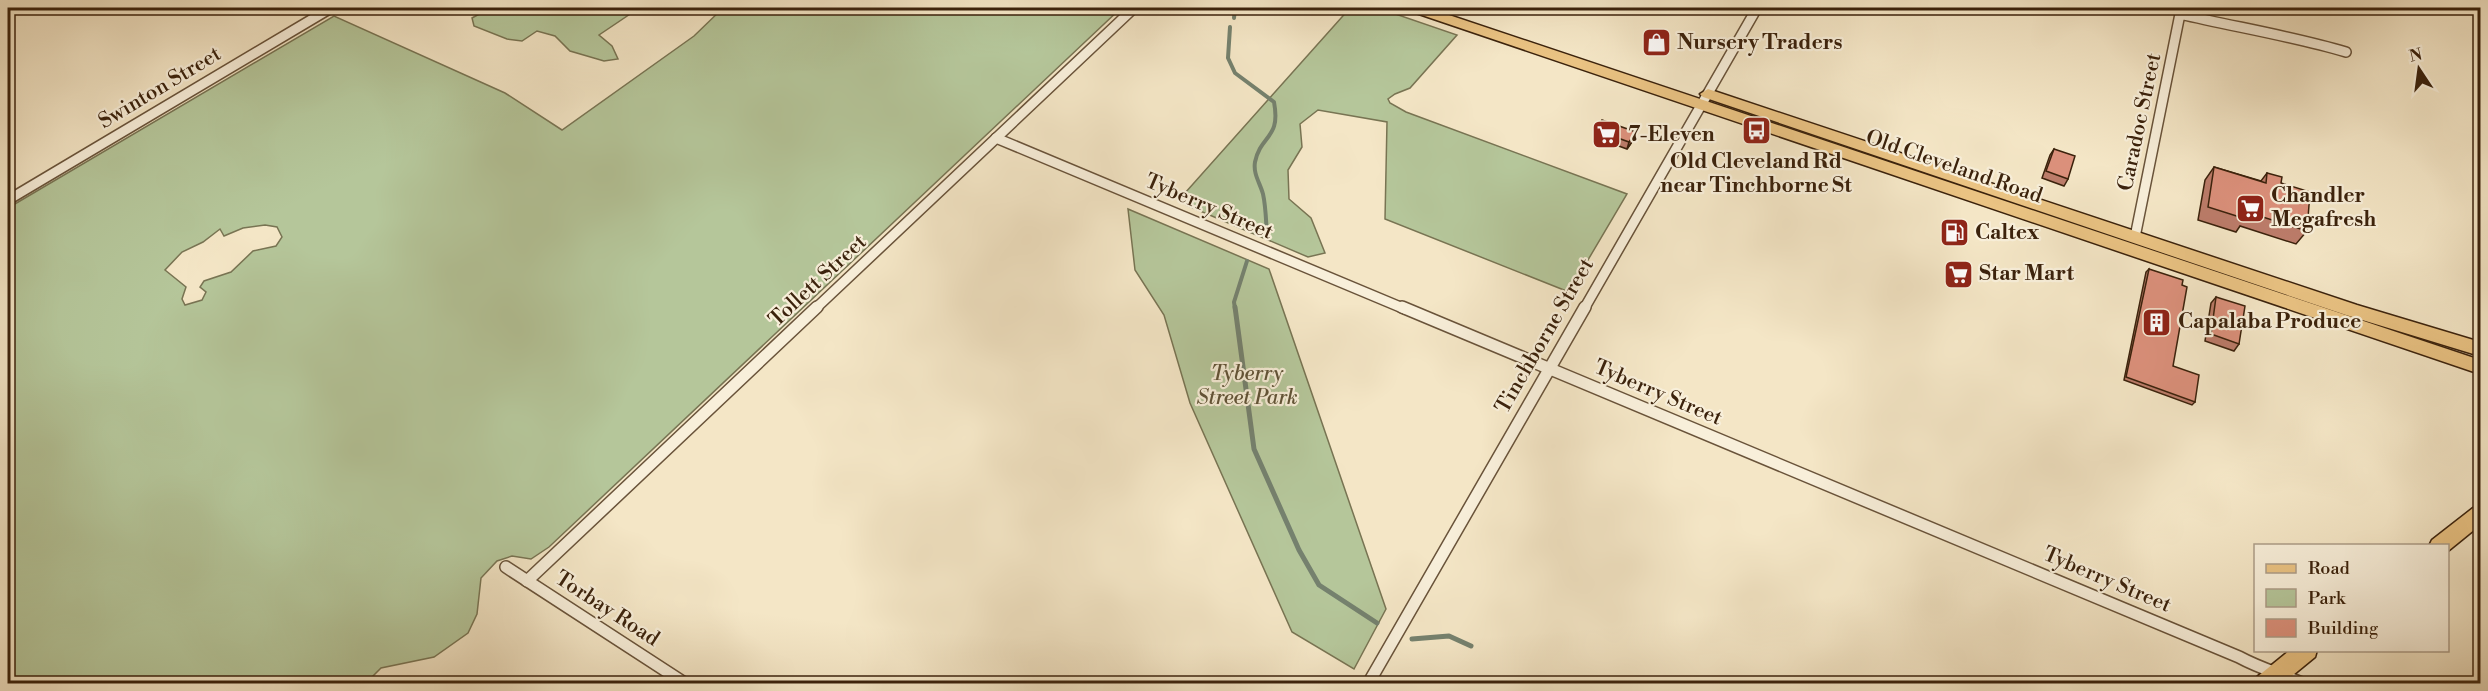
<svg xmlns="http://www.w3.org/2000/svg" width="2488" height="691" viewBox="0 0 2488 691" font-family="'Libre Bodoni',serif">
<style>
.green{fill:#b5c69a;stroke:#787453;stroke-width:1.5;fill-rule:evenodd}
.lines{fill:none;stroke-linecap:round;stroke-linejoin:round}
.stream-far1{stroke:#75816e;stroke-width:4}
.stream{stroke:#75816e;stroke-width:5}
.street-far1-casing{stroke:#69533a;stroke-width:12}
.street-casing{stroke:#69533a;stroke-width:14}
.primary-casing{stroke:#3b220c;stroke-width:3}
.street-far1{stroke:#f8efda;stroke-width:9}
.street{stroke:#f8efda;stroke-width:11}
.primary{fill:#eac383;fill-rule:evenodd}
.wall{fill:#bc7c6a;stroke:#3b220c;stroke-width:1.5}
.shaded-wall{fill:#996556;stroke:#3b220c;stroke-width:1.5}
.building{fill:#db907b;stroke:#3b220c;stroke-width:1.5}
.labels{text-anchor:middle;dominant-baseline:central;stroke-width:4.5;stroke-linejoin:round;paint-order:stroke}
.poi-label{font-size:21px;font-weight:bold;fill:#3b220c;stroke:#f8efda;text-anchor:start}
.street-label{font-size:21px;fill:#3b220c;stroke:#f8efda}
.park-label{font-size:21px;font-style:italic;fill:#605337;stroke:#f8efda}
</style>
<rect width="100%" height="100%" fill="#f4e6c6"/>
<filter id="stains"><feTurbulence type="fractalNoise" baseFrequency=".00333" numOctaves="4"/><feColorMatrix values="0 0 0 0 .2 0 0 0 0 .09 0 0 0 0 .02 0 0 0 .5 -.17"/></filter>
<radialGradient id="worn" r=".72"><stop offset=".6" stop-color="#630" stop-opacity="0"/><stop offset="1" stop-color="#630" stop-opacity=".3"/></radialGradient>
<g class="green">
<polygon points="473,8 639,8 599,35 612,46 618,59 604,61 570,51 555,36 537,31 522,41 507,39 474,26 472,18 483,12"/>
<path d="M 723,8 L 1121,8 L 549,547 L 531,559 L 512,556 L 497,561 L 481,578 L 477,614 L 468,633 L 434,657 L 381,668 L 366,683 L 8,683 L 8,208 L 334,16 L 505,93 L 562,130 L 694,36 ZM 265,225 L 277,227 L 282,237 L 276,246 L 253,251 L 231,272 L 204,281 L 200,287 L 206,292 L 202,300 L 185,305 L 182,299 L 186,287 L 165,270 L 182,252 L 203,242 L 220,229 L 224,236 L 243,228 Z"/>
<polygon points="1350,8 1378,8 1457,35 1410,88 1395,94 1388,99 1390,103 1406,112 1627,194 1569,292 1385,219 1387,122 1318,110 1300,124 1302,147 1288,170 1289,199 1311,218 1325,253 1308,257 1186,205 1185,193"/>
<polygon points="1128,209 1269,269 1386,609 1354,669 1292,632 1190,403 1164,315 1135,270"/>
</g>
<g class="lines">
<g class="stream-far1">
<polyline points="1234,18 1235,8"/>
<path d="M 1230,27 L 1228,58 L 1235,73 L 1274,102 C 1281,139 1261,134 1255,162 C 1253,174 1260,183 1263,194 C 1266,207 1266,222 1267,236"/>
<polyline points="1235,309 1234,302 1247,261"/>
</g>
<g class="stream">
<polyline points="1235,307 1254,449 1299,550 1319,585 1377,623"/>
<polyline points="1412,639 1449,636 1471,646"/>
</g>
<defs>
<g id="street-far1">
<polyline points="996,138 1405,309"/>
<polyline points="8,200 331,8"/>
<path d="M 2135,237 L 2180,14 C 2235,27 2292,36 2346,52"/>
<polyline points="815,309 1134,8"/>
<polyline points="1584,309 1757,8"/>
</g>
<g id="street">
<path d="M 1402,307 L 2239,657 C 2261,669 2281,674 2304,684"/>
<polyline points="506,567 686,684"/>
<polyline points="527,581 817,307"/>
<polyline points="1368,684 1585,307"/>
</g>
<g id="primary">
<polygon points="1408,8 1428,8 2480,360 2480,374 1410,11"/>
<polygon points="1708,89 2357,305 2480,342 2480,356 2346,315 1703,97 1700,94"/>
<polygon points="2480,506 2480,525 2448,551 2448,546 2429,546 2432,540 2473,508"/>
<polygon points="2290,650 2317,650 2315,657 2282,684 2254,684 2257,677"/>
</g>
</defs>
<use href="#street-far1" class="street-far1-casing"/>
<use href="#street" class="street-casing"/>
<use href="#primary" class="primary-casing"/>
<use href="#street-far1" class="street-far1"/>
<use href="#street" class="street"/>
<use href="#primary" class="primary"/>
</g>
<g class="wall">
<polygon points="1596,130 1634,139 1627,149 1594,137"/>
<polygon points="2054,149 2068,179 2064,186 2042,178 2050,155"/>
<polygon points="2214,167 2261,181 2267,173 2281,183 2307,231 2296,244 2240,226 2236,232 2198,220 2205,180"/>
<polygon points="2149,269 2173,366 2195,402 2192,405 2124,380 2146,272"/>
<polygon points="2216,297 2239,344 2234,351 2205,341 2211,303"/>
</g>
<polygon class="shaded-wall" points="1636,132 1634,139 1627,149 1629,142"/>
<g class="building">
<polygon points="1602,120 1636,132 1629,142 1596,130"/>
<polygon points="2054,149 2075,156 2068,179 2046,171"/>
<polygon points="2214,167 2266,183 2267,173 2282,177 2281,183 2310,192 2307,231 2247,212 2246,219 2208,207"/>
<polygon points="2149,269 2183,280 2182,285 2187,287 2173,366 2199,375 2195,402 2126,377"/>
<polygon points="2216,297 2245,306 2239,344 2211,334"/>
</g>
<defs>
<symbol id="shop-square" viewBox="-11 -11 22 22"><rect x="-9" y="-9" width="18" height="18" rx="4" fill="#8f2418" stroke="#f8efda"/><path d="M-5-2.5h2.3a2.7 3.5 0 0 1 5.4 0H5L5.5 6h-11ZM-1.5-2.5h3a1.5 2.3 0 0 0-3 0Z" fill="#fff"/></symbol>
<symbol id="bus-square" viewBox="-11 -11 22 22"><rect x="-9" y="-9" width="18" height="18" rx="4" fill="#8f2418" stroke="#f8efda"/><path d="M-5-6H5V4H4V6H2V4H-2V6H-4V4H-5ZM-3.5-4V0h7V-4ZM-3.5 1.2v1.5H-2V1.2ZM2 1.2v1.5H3.5V1.2Z" fill="#fff"/></symbol>
<symbol id="supermarket-square" viewBox="-11 -11 22 22"><rect x="-9" y="-9" width="18" height="18" rx="4" fill="#8f2418" stroke="#f8efda"/><path d="M-6-5.5h2.5l.6 2H6L4.5 2H-2.5L-4.4-4H-6ZM-1.5 3.2a1.3 1.3 0 1 0 .1 0ZM3 3.2a1.3 1.3 0 1 0 .1 0Z" fill="#fff"/></symbol>
<symbol id="fuel-square" viewBox="-11 -11 22 22"><rect x="-9" y="-9" width="18" height="18" rx="4" fill="#8f2418" stroke="#f8efda"/><path d="M-5.5-6h7V0h2V4h1.3V-2.5L3-4.5l.8-.8L6-3V5H2.5V1h-1V6h-7ZM-4.2-4.7v3.2H.2V-4.7Z" fill="#fff"/></symbol>
<symbol id="building-square" viewBox="-11 -11 22 22"><rect x="-9" y="-9" width="18" height="18" rx="4" fill="#8f2418" stroke="#f8efda"/><path d="M-4-6H4V6H1V3H-1V6H-4ZM-2.5-4.3h1.7v1.8h-1.7ZM.8-4.3h1.7v1.8H.8ZM-2.5-1h1.7V.8h-1.7ZM.8-1h1.7V.8H.8Z" fill="#fff"/></symbol>
</defs>
<g fill-rule="evenodd">
<use href="#shop-square" x="1640" y="26" width="33" height="33"/>
<use href="#bus-square" x="1740" y="114" width="33" height="33"/>
<use href="#supermarket-square" x="1590" y="118" width="33" height="33"/>
<use href="#supermarket-square" x="2234" y="192" width="33" height="33"/>
<use href="#fuel-square" x="1938" y="216" width="33" height="33"/>
<use href="#supermarket-square" x="1942" y="258" width="33" height="33"/>
<use href="#building-square" x="2140" y="306" width="33" height="33"/>
</g>
<g class="labels">
<g class="poi-label">
<text x="1677" y="43">Nursery Traders</text>
<text x="1628" y="135">7-Eleven</text>
<text x="1756" y="162" text-anchor="middle">Old Cleveland Rd<tspan x="1756" dy="24">near Tinchborne St</tspan></text>
<text x="2271" y="196">Chandler<tspan x="2271" dy="24">Megafresh</tspan></text>
<text x="1975" y="233">Caltex</text>
<text x="1979" y="274">Star Mart</text>
<text x="2178" y="322">Capalaba Produce</text>
</g>
<g class="street-label">
<text transform="translate(160 88) rotate(-31)">Swinton Street</text>
<text transform="translate(2140 122) rotate(-78)">Caradoc Street</text>
<text transform="translate(1954 167) rotate(19)">Old Cleveland Road</text>
<text transform="translate(1209 207) rotate(23)">Tyberry Street</text>
<text transform="translate(818 281) rotate(-43)">Tollett Street</text>
<text transform="translate(1545 336) rotate(-60)">Tinchborne Street</text>
<text transform="translate(1658 393) rotate(23)">Tyberry Street</text>
<text transform="translate(2107 580) rotate(23)">Tyberry Street</text>
<text transform="translate(607 609) rotate(33)">Torbay Road</text>
</g>
<g class="park-label">
<text x="1247" y="374">Tyberry<tspan x="1247" dy="24">Street Park</tspan></text>
</g>
</g>
<rect width="2488" height="691" fill="none" stroke="#f4e6c6" stroke-width="30"/>
<rect x="9" y="9" width="2470" height="673" fill="none" stroke="#3b220c" stroke-width="3"/>
<rect x="15" y="15" width="2458" height="661" fill="none" stroke="#3b220c" stroke-width="1.5"/>
<rect x="2254" y="544" width="195" height="108" fill="#f8efda" stroke="#ac9d88" stroke-width="1.5"/>
<rect x="2266" y="564" width="30" height="9" fill="#eac383" stroke="#ac9d88" stroke-width="1.5"/>
<text x="2308" y="574" font-size="18" fill="#3b220c">Road</text>
<rect x="2266" y="589" width="30" height="18" fill="#b5c69a" stroke="#ac9d88" stroke-width="1.5"/>
<text x="2308" y="604" font-size="18" fill="#3b220c">Park</text>
<rect x="2266" y="619" width="30" height="18" fill="#db907b" stroke="#ac9d88" stroke-width="1.5"/>
<text x="2308" y="634" font-size="18" fill="#3b220c">Building</text>
<g transform="translate(2419 69) rotate(347)" stroke="#f8efda" stroke-width="4.5" paint-order="stroke">
<path d="M0-4.5L10 22L0 15L-10 22Z" fill="#3b220c"/>
<text y="-9" font-size="16" font-weight="bold" text-anchor="middle" fill="#3b220c">N</text>
</g>
<rect width="100%" height="100%" filter="url(#stains)"/>
<rect width="100%" height="100%" fill="url(#worn)"/>
</svg>
